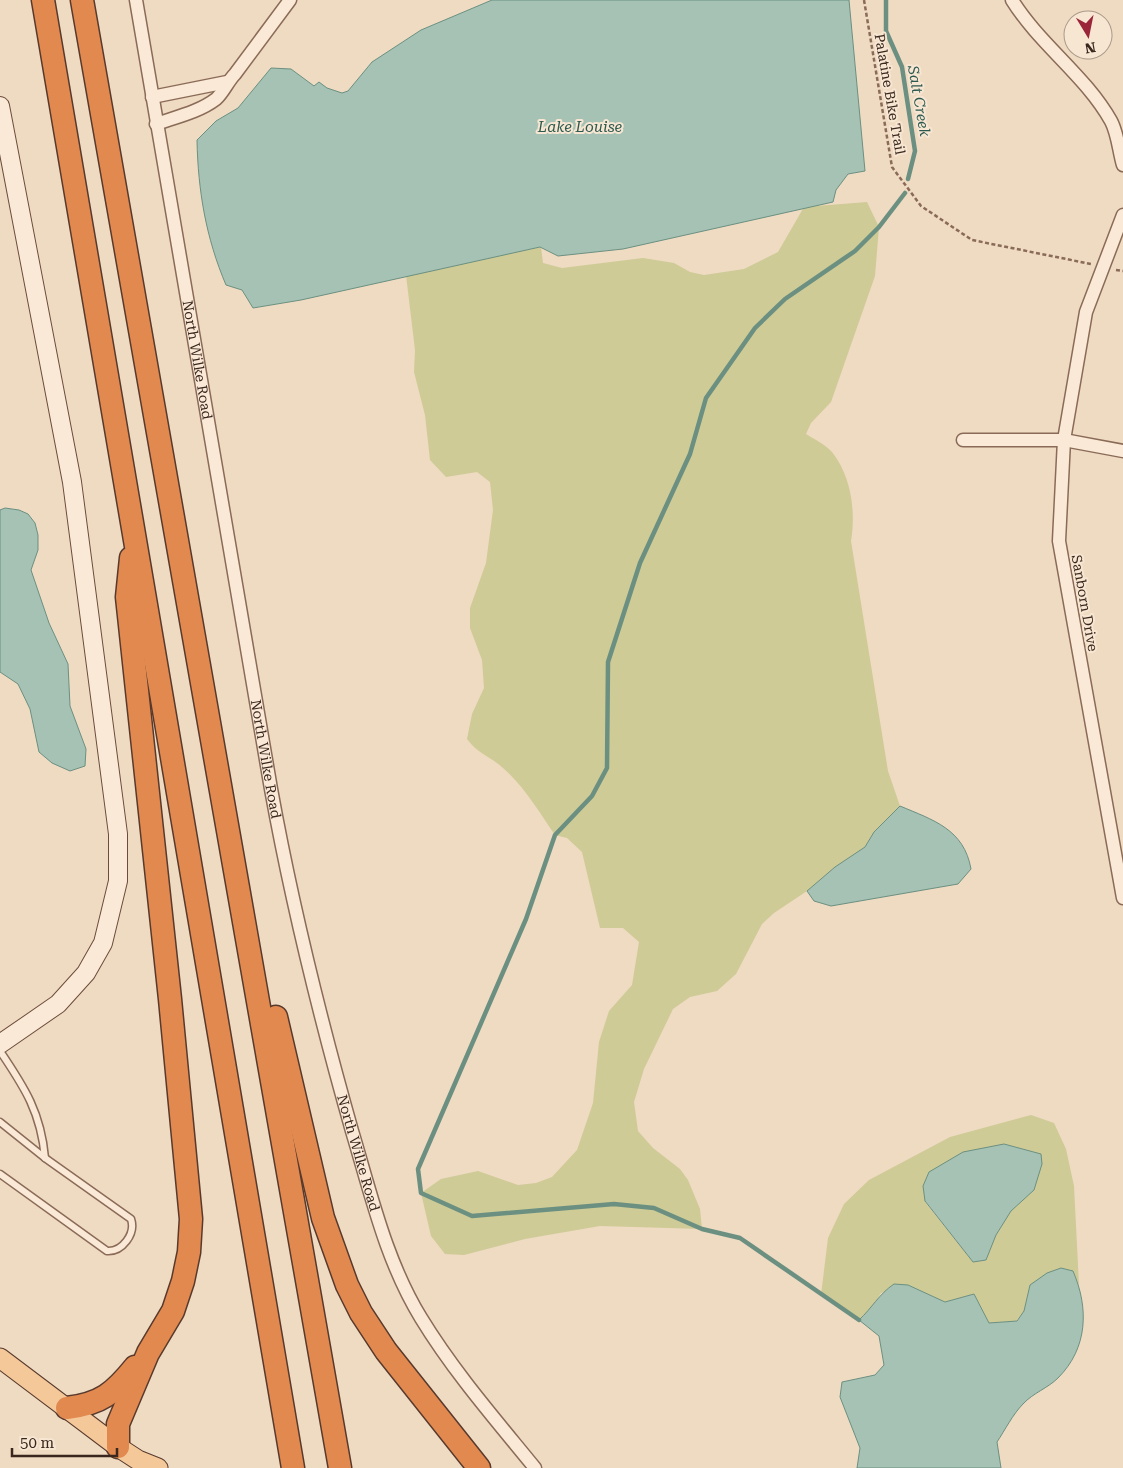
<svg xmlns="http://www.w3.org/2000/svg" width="1123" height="1468" viewBox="0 0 1123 1468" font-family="'Roboto Serif',serif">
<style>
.green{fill:#cecb96;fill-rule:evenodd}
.water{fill:#a5c2b4;stroke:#6b9081}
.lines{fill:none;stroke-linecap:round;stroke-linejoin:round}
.stream{stroke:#6b9081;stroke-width:4.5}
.lane-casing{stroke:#8a6b58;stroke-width:9}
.street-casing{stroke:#8a6b58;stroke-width:15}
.secondary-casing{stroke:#6c4c3c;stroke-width:20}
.primary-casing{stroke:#583a2d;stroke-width:21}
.highway-casing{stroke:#583a2d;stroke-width:25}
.path{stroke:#8a6b58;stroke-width:2.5;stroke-dasharray:4 2.5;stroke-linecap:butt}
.lane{stroke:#fae9d6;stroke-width:6}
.street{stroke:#fae9d6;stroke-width:12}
.secondary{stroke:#fae9d6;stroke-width:18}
.primary{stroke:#f4c898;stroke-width:19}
.highway{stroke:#e28950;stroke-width:22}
.labels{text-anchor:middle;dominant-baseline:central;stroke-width:4;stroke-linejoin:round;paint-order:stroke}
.street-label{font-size:14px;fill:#39261d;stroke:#f7e6d2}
.water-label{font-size:15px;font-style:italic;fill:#2c594f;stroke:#f7e6d2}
</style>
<rect width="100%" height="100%" fill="#efdac2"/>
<g class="green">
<path d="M 867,202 L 879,227 L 875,276 L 831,402 L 811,423 L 806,434 C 814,439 826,445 832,452 C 851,476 856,511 851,541 L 888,771 L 900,806 L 874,832 L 865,847 L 835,867 L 807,891 L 774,913 L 762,924 L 736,974 L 717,991 L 690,997 L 673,1009 L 644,1069 L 634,1102 L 638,1131 L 653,1148 L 680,1169 L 688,1180 L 700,1209 L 702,1229 L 600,1226 L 525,1239 L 464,1255 L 445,1254 L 431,1236 L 421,1193 L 441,1179 L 478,1171 L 518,1185 L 536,1183 L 552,1177 L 577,1150 L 593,1103 L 599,1042 L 609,1011 L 632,985 L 639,942 L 623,928 L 600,928 L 582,852 L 567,838 L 555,835 C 539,812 524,786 503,768 C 490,756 479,755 467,739 L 472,714 L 484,688 L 482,660 L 470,628 L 470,608 L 486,563 L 493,510 L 490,482 L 477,472 L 446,477 L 430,460 L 425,415 L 414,372 L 415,350 L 406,275 L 541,247 L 543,263 L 562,268 L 643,258 L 674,263 L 690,272 L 704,275 L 744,269 L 778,252 L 804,207 Z"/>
<path d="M 1031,1115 L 1054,1123 L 1066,1149 L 1074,1186 L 1079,1285 L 1073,1271 L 1030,1285 L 1024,1311 L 1016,1321 L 989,1323 L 974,1294 L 945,1302 L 908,1285 L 881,1293 L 873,1307 L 859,1320 L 821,1295 L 828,1238 L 844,1204 L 869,1180 L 950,1137 ZM 1004,1144 L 1041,1154 L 1034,1190 L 1011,1211 L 996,1235 L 986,1260 L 973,1262 L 925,1202 Z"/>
</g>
<g class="water">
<path d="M 492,0 L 849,0 L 865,171 L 848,174 L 836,190 L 833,202 L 623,249 L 558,256 L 540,247 L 301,300 L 253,308 L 242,290 L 226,285 C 206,238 198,191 197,140 L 216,121 L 238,108 L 271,68 L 291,69 L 314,86 L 319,82 L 327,88 L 342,93 L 348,91 L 372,62 L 421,30 Z"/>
<polygon points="5,508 19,510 28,514 35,523 38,535 38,550 31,570 49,623 68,664 70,706 86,749 85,766 70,771 52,763 39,752 30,709 18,684 0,672 0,510"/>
<path d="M 900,806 C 933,820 964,829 971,869 L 958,884 L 831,906 L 814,901 L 807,891 L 835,867 L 865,847 L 874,832 Z"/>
<polygon points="1004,1144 1041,1154 1042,1164 1034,1190 1011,1211 996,1235 986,1260 973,1262 925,1201 923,1186 929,1172 963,1152"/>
<path d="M 1061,1268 L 1073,1271 C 1089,1308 1088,1348 1058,1378 C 1048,1388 1033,1393 1023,1404 C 1013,1414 1005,1430 997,1442 L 1001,1468 L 857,1468 L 860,1448 L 840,1397 L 842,1382 L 875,1375 L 884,1365 L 879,1336 L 859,1320 C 872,1308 879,1294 894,1284 L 908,1285 L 945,1302 L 974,1294 L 989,1323 L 1017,1321 L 1024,1311 L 1030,1285 L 1047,1273 Z"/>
</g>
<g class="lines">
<g class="stream">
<polyline points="886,0 886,31 902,67 915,151 908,179"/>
<polyline points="859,1320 740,1238 702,1229 654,1208 614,1204 472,1216 421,1193 418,1169 526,919 555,835 592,796 607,768 608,662 640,563 690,454 706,398 755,328 785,299 855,251 879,227 905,193"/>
</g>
<defs>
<g id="lane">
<path d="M 0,1051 C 25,1088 41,1113 45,1158"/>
<path d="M 0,1122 L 45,1158 L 131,1219 C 136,1234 122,1252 107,1251 L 0,1174"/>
</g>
<g id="street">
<path id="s1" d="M 136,0 L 271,789 C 292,905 320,1018 352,1131 C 371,1194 386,1261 421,1318 C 454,1372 495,1419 535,1468"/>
<path d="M 1012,0 C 1040,45 1085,75 1111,121 C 1118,134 1119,152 1123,165"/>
<polyline points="152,97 227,82"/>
<path d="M 156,124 C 176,117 199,112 216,99 C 223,93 228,81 235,74 L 290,0"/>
<polyline points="1123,215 1086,312 1064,440 1059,541 1123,898"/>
<polyline points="963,440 1064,440 1123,451"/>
</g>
<polyline id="secondary" points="0,106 72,482 118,834 118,881 103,943 86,973 58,1004 0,1044"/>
<polyline id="primary" points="0,1358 118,1447 138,1460 158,1468"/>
<g id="highway">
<polyline points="43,0 293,1468"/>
<polyline points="82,0 340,1468"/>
<polyline points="276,1017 323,1218 347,1285 361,1313 386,1351 479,1468"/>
<path d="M 67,1408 C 101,1404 114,1393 135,1367"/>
<polyline points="118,1447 118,1424 148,1353 173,1311 183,1281 189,1252 191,1219 170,999 127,597 131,558"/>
</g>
</defs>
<use href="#lane" class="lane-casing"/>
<use href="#street" class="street-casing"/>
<use href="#secondary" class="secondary-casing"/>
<use href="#primary" class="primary-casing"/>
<use href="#highway" class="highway-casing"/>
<g class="path">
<polyline points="864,0 892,167 921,206 972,240 1091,264"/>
<polyline points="1116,270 1123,271"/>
</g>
<use href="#lane" class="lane"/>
<use href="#street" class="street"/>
<use href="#secondary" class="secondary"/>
<use href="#primary" class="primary"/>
<use href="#highway" class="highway"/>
</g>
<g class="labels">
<g class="street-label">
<text transform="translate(890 94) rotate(80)">Palatine Bike Trail</text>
<text stroke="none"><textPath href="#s1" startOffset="365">North Wilke Road</textPath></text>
<text transform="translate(1085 603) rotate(80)">Sanborn Drive</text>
<text stroke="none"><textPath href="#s1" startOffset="770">North Wilke Road</textPath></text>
<text stroke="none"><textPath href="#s1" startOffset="1175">North Wilke Road</textPath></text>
</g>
<g class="water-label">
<text transform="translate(919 101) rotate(80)">Salt Creek</text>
<text x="580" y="127">Lake Louise</text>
</g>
</g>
<g transform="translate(1088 35) rotate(170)"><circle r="24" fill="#f7e6d2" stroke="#ab998a"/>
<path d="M0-4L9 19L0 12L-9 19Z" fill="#9b263a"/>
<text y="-8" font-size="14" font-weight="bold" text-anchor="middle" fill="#39261d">N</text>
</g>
<path d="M12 1448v8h105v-8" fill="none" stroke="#39261d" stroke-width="2.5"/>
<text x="20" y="1448" font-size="15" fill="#39261d" stroke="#f7e6d2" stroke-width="4" paint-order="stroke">50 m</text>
</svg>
